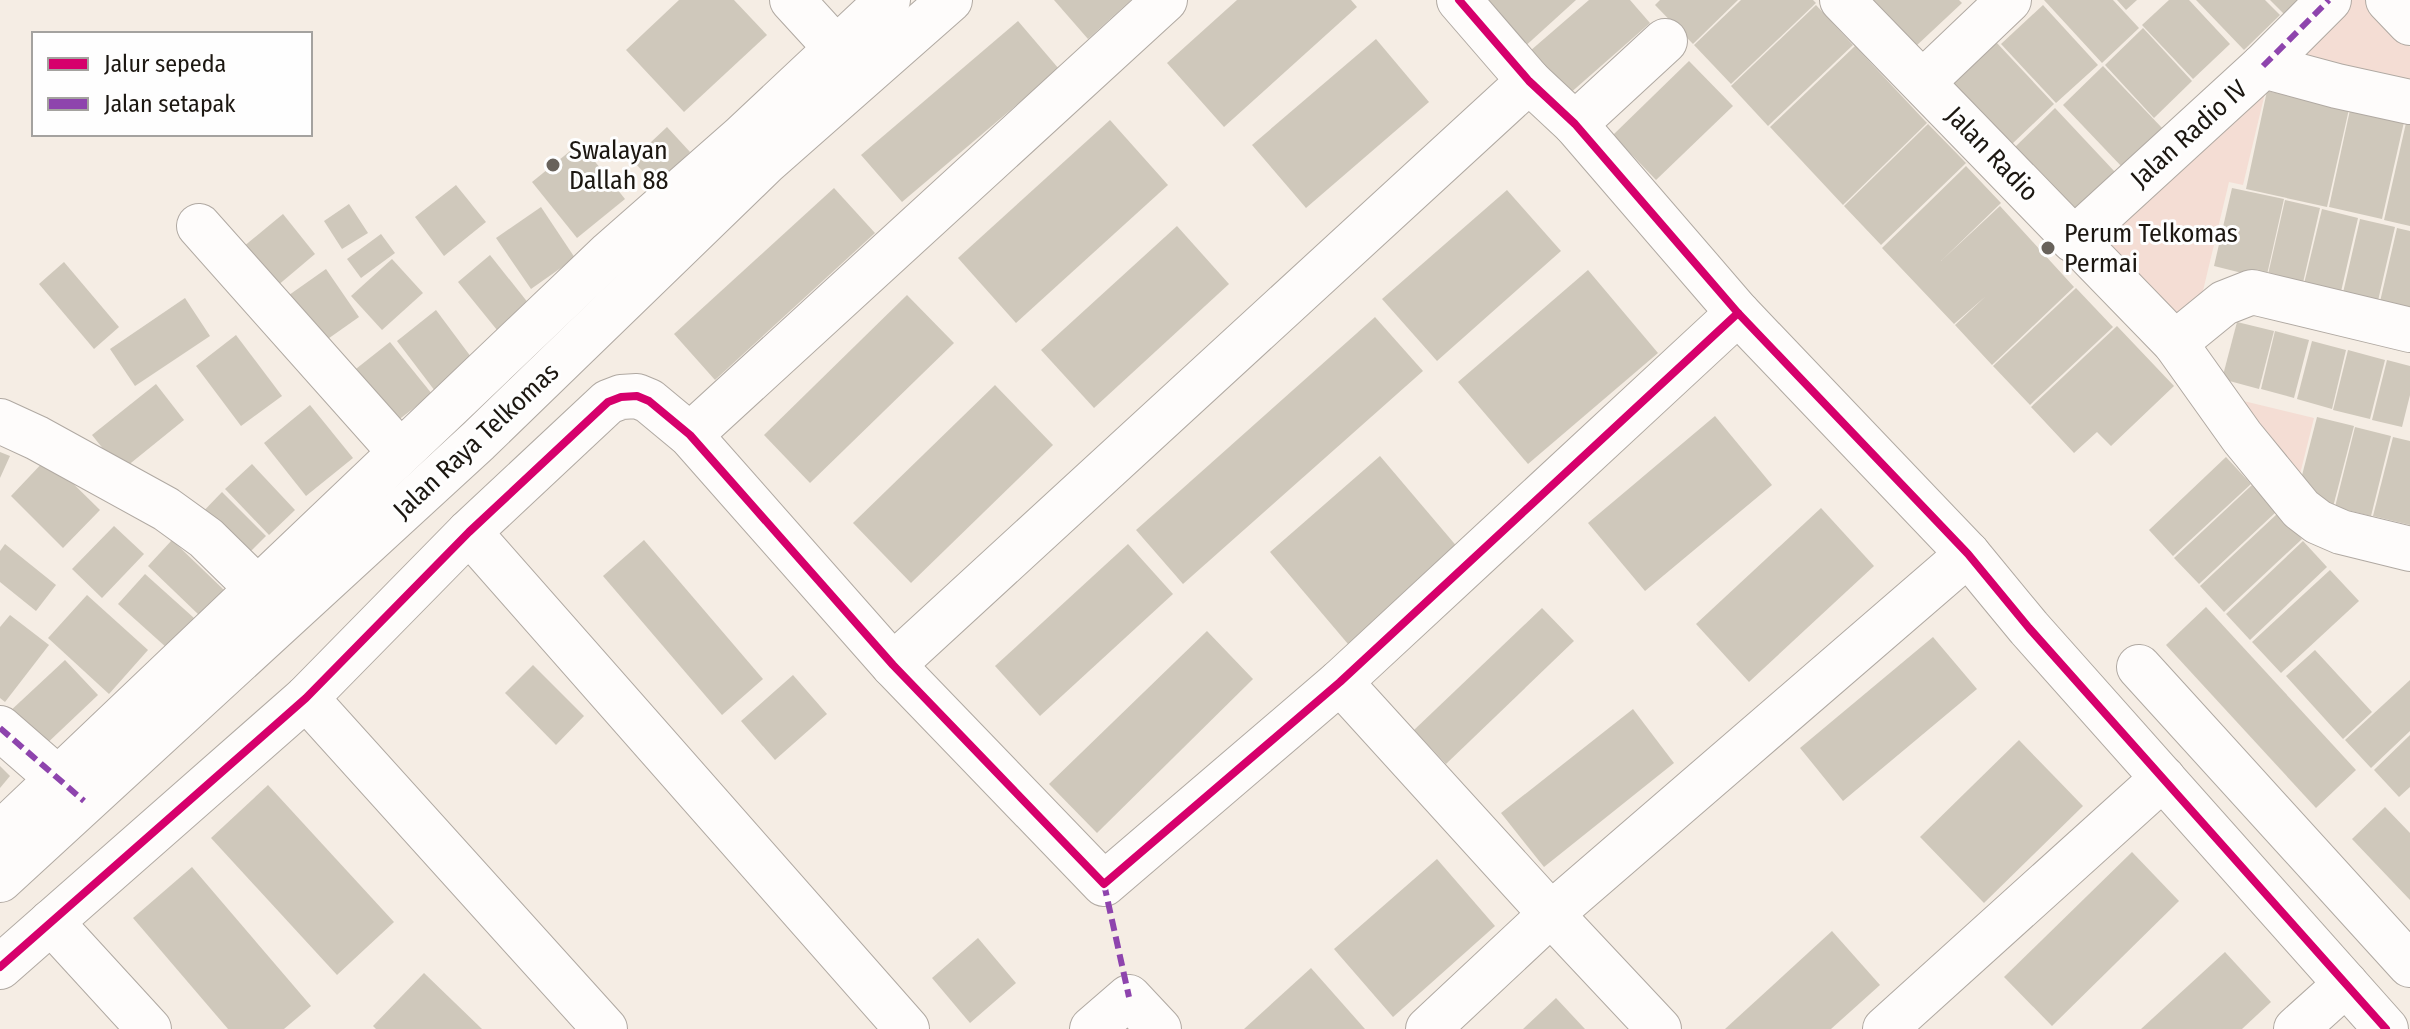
<svg xmlns="http://www.w3.org/2000/svg" width="2410" height="1029" viewBox="0 0 2410 1029" font-family="'Fira Sans Condensed',sans-serif">
<style>
.green{fill:#f4ddd4}
.building{fill:#cfc8bb}
.lines{fill:none;stroke-linecap:round;stroke-linejoin:round}
.minor-casing{stroke:#b0a9a2;stroke-width:46}
.minor{stroke:#fefcfb;stroke-width:44}
.quiet{stroke:#8e44ad;stroke-width:6;stroke-dasharray:12 6;stroke-linecap:butt}
.cycleway-casing{stroke:#fefefe;stroke-width:13}
.cycleway{stroke:#d6006c;stroke-width:8}
.poi-dot{fill:#68625b;stroke:#fefefe;stroke-width:3}
.labels{text-anchor:middle;dominant-baseline:central;stroke-width:6;stroke-linejoin:round;paint-order:stroke}
.street-label{font-size:26px;fill:#1c1711;stroke:#fefefe}
.poi-label{font-size:26px;fill:#1c1711;stroke:#fefefe;text-anchor:start}
</style>
<rect width="100%" height="100%" fill="#f5ede4"/>
<g class="green">
<polygon points="2349,0 2365,0 2410,47 2410,86 2287,58"/>
<polygon points="2265,93 2243,185 2229,182 2202,295 2175,319 2098,240"/>
<polygon points="2227,397 2314,418 2297,486"/>
</g>
<g class="building">
<polygon points="679,0 734,0 767,35 684,112 626,50"/>
<polygon points="1054,0 1131,0 1088,39"/>
<polygon points="1237,0 1351,0 1357,7 1224,127 1167,63"/>
<polygon points="1479,0 1576,0 1521,50"/>
<polygon points="1589,0 1630,0 1650,23 1568,95 1530,51"/>
<polygon points="1660,0 1738,0 1693,44 1655,5"/>
<polygon points="1741,0 1813,0 1816,3 1731,84 1694,45"/>
<polygon points="1871,0 1959,0 1962,3 1915,47"/>
<polygon points="2044,0 2113,0 2139,28 2102,63"/>
<polygon points="2117,0 2137,0 2126,10"/>
<polygon points="2169,0 2189,0 2230,44 2193,79 2142,25"/>
<polygon points="2196,0 2265,0 2280,15 2244,50"/>
<polygon points="2270,0 2302,0 2286,16"/>
<polygon points="1816,5 1853,45 1768,126 1731,86"/>
<polygon points="2043,5 2098,65 2056,103 2001,44"/>
<polygon points="1018,21 1059,69 902,202 861,155"/>
<polygon points="2143,28 2192,81 2154,118 2105,65"/>
<polygon points="1376,39 1429,102 1306,208 1252,145"/>
<polygon points="1996,42 2054,104 2011,145 1953,83"/>
<polygon points="1855,46 1927,123 1843,205 1770,127"/>
<polygon points="1689,61 1733,106 1656,180 1613,135"/>
<polygon points="2103,66 2163,129 2123,168 2063,105"/>
<polygon points="2267,91 2349,109 2327,207 2246,189"/>
<polygon points="2055,108 2115,172 2073,211 2014,148"/>
<polygon points="2350,110 2404,122 2382,219 2329,207"/>
<polygon points="1110,120 1168,185 1016,323 958,258"/>
<polygon points="2406,123 2410,124 2410,226 2384,220"/>
<polygon points="1928,124 1966,163 1881,245 1844,206"/>
<polygon points="667,127 690,152 656,185 632,160"/>
<polygon points="580,143 625,199 577,238 532,182"/>
<polygon points="1966,166 2001,203 1941,261 2000,206 2074,287 1992,365 1955,325 1986,296 1954,324 1882,248"/>
<polygon points="456,185 486,222 444,256 415,217"/>
<polygon points="834,188 875,233 715,380 674,334"/>
<polygon points="2232,188 2284,199 2266,279 2214,266"/>
<polygon points="1507,190 1561,251 1437,361 1382,299"/>
<polygon points="2285,200 2320,208 2302,287 2267,279"/>
<polygon points="349,204 368,233 342,249 324,221"/>
<polygon points="541,207 575,258 531,289 496,238"/>
<polygon points="2322,209 2358,218 2340,296 2303,288"/>
<polygon points="283,214 315,254 270,292 237,252"/>
<polygon points="2360,219 2395,227 2377,305 2342,297"/>
<polygon points="1177,226 1229,284 1094,408 1041,350"/>
<polygon points="2397,228 2410,231 2410,313 2379,306"/>
<polygon points="381,234 395,253 361,278 347,259"/>
<polygon points="490,255 529,304 497,330 458,282"/>
<polygon points="392,259 423,293 382,330 351,296"/>
<polygon points="64,262 119,327 94,349 39,284"/>
<polygon points="326,269 359,317 315,348 282,300"/>
<polygon points="1588,270 1658,353 1528,464 1458,382"/>
<polygon points="2076,288 2113,327 2030,405 1993,366"/>
<polygon points="907,295 954,343 810,483 764,435"/>
<polygon points="185,298 210,336 135,386 110,349"/>
<polygon points="436,310 474,361 435,391 397,341"/>
<polygon points="1375,317 1423,371 1183,584 1136,530"/>
<polygon points="2237,322 2274,331 2259,389 2222,379"/>
<polygon points="2117,326 2174,386 2111,446 2097,432 2074,453 2031,407"/>
<polygon points="2275,331 2309,340 2294,398 2261,389"/>
<polygon points="236,335 282,396 241,426 196,366"/>
<polygon points="2312,341 2346,350 2332,409 2297,399"/>
<polygon points="390,342 432,394 388,428 347,376"/>
<polygon points="2348,350 2385,360 2370,419 2333,410"/>
<polygon points="2387,360 2410,366 2410,395 2402,427 2372,420"/>
<polygon points="156,384 184,420 121,471 92,435"/>
<polygon points="995,385 1053,445 911,583 853,523"/>
<polygon points="310,405 353,458 306,496 264,443"/>
<polygon points="1715,416 1772,485 1645,591 1588,523"/>
<polygon points="2317,417 2354,426 2333,507 2299,487"/>
<polygon points="2355,427 2391,436 2371,516 2335,507"/>
<polygon points="2393,437 2410,441 2410,525 2373,516"/>
<polygon points="0,452 10,456 0,478"/>
<polygon points="1380,456 1459,549 1348,644 1270,552"/>
<polygon points="2226,457 2251,484 2173,556 2149,530"/>
<polygon points="47,458 100,510 63,548 11,496"/>
<polygon points="252,464 295,510 269,535 225,489"/>
<polygon points="2252,485 2276,512 2199,584 2174,558"/>
<polygon points="222,492 266,536 239,563 195,520"/>
<polygon points="1821,508 1874,566 1749,682 1696,624"/>
<polygon points="2278,513 2302,539 2224,612 2200,586"/>
<polygon points="114,526 144,554 102,598 72,569"/>
<polygon points="172,540 224,590 199,615 148,566"/>
<polygon points="644,540 763,679 722,715 603,576"/>
<polygon points="2303,541 2327,567 2250,640 2226,614"/>
<polygon points="5,544 56,585 36,611 0,582 0,551"/>
<polygon points="1128,544 1173,594 1040,716 995,666"/>
<polygon points="2330,570 2359,601 2281,673 2252,642"/>
<polygon points="145,574 194,618 167,648 118,604"/>
<polygon points="87,595 148,650 109,694 48,638"/>
<polygon points="2206,607 2356,770 2316,808 2166,645"/>
<polygon points="1542,608 1574,641 1446,764 1414,730"/>
<polygon points="10,615 49,645 5,702 0,698 0,627"/>
<polygon points="1207,631 1253,679 1097,833 1049,784"/>
<polygon points="1933,637 1977,689 1843,801 1800,748"/>
<polygon points="2315,650 2372,712 2343,739 2286,676"/>
<polygon points="65,660 98,695 41,749 7,714"/>
<polygon points="533,665 584,716 556,745 505,693"/>
<polygon points="793,675 827,714 775,760 741,721"/>
<polygon points="2410,680 2410,731 2371,768 2345,740"/>
<polygon points="1633,709 1674,763 1544,867 1501,813"/>
<polygon points="2410,735 2410,787 2399,797 2374,770"/>
<polygon points="2019,740 2083,806 1984,903 1920,837"/>
<polygon points="0,766 10,776 0,788"/>
<polygon points="268,785 394,922 337,975 211,838"/>
<polygon points="2385,807 2410,833 2410,900 2352,839"/>
<polygon points="2132,852 2179,901 2052,1026 2004,977"/>
<polygon points="1437,859 1495,926 1393,1017 1334,949"/>
<polygon points="192,867 311,1006 284,1029 228,1029 133,918"/>
<polygon points="1832,931 1880,985 1831,1029 1725,1029"/>
<polygon points="978,938 1016,983 970,1023 932,978"/>
<polygon points="2225,952 2271,1002 2242,1029 2141,1029"/>
<polygon points="1311,968 1365,1029 1244,1029"/>
<polygon points="424,973 482,1029 376,1029 373,1026"/>
<polygon points="1556,998 1585,1029 1523,1029"/>
</g>
<g class="lines">
<defs>
<g id="minor">
<polyline points="792,0 835,47"/>
<polyline points="1459,0 1529,81 1575,124 1738,313 1968,554 2029,628 2386,1029"/>
<polyline points="1842,0 2175,343 2242,437 2301,509 2318,522 2341,532 2410,549"/>
<polyline points="2388,0 2410,23"/>
<polyline points="2263,66 2329,0"/>
<polyline points="1923,82 2009,0"/>
<polyline points="1575,124 1665,41"/>
<polyline points="199,226 400,452"/>
<polyline points="2073,240 2263,66 2337,86 2410,102"/>
<polyline points="2175,343 2224,303 2252,292 2410,330"/>
<polyline points="0,421 37,438 166,509 206,538 257,588"/>
<polyline points="690,435 1165,0"/>
<polyline points="469,532 907,1029"/>
<polyline points="893,665 1529,81"/>
<polyline points="2139,667 2410,965"/>
<polyline points="1340,682 1551,914 1659,1029"/>
<polyline points="306,698 605,1029"/>
<polyline points="0,728 79,797"/>
<polyline points="0,834 610,253 742,137 888,0"/>
<polyline points="0,880 478,441 766,162 950,0"/>
<polyline points="51,922 149,1029"/>
<polyline points="0,967 306,698 469,532 608,402 621,397 637,396 649,401 690,435 893,665 1104,884 1340,682 1738,313"/>
<polyline points="1092,1029 1129,997 1159,1029"/>
<polyline points="1428,1029 1551,914 1968,554"/>
<polyline points="1885,1029 2163,778"/>
<polyline points="2296,1029 2346,984"/>
</g>
</defs>
<use href="#minor" class="minor-casing"/>
<use href="#minor" class="minor"/>
<g class="quiet">
<polyline points="2263,66 2329,0"/>
<polyline points="0,728 84,801"/>
<polyline points="1104,884 1129,997"/>
</g>
<defs>
<g id="cycleway">
<polyline points="1459,0 1529,81 1575,124 1738,313 1968,554 2029,628 2386,1029"/>
<polyline points="0,967 306,698 469,532 608,402 621,397 637,396 649,401 690,435 893,665 1104,884 1340,682 1738,313"/>
</g>
</defs>
<use href="#cycleway" class="cycleway-casing"/>
<use href="#cycleway" class="cycleway"/>
</g>
<g class="poi-dot">
<circle cx="553" cy="165" r="8"/>
<circle cx="2048" cy="248" r="8"/>
</g>
<g class="labels">
<g class="street-label">
<text transform="translate(2189 134) rotate(-42)">Jalan Radio IV</text>
<text transform="translate(1992 154) rotate(46)">Jalan Radio</text>
<text transform="translate(476 441) rotate(-43)">Jalan Raya Telkomas</text>
</g>
<g class="poi-label">
<text x="569" y="150">Swalayan<tspan x="569" dy="30">Dallah 88</tspan></text>
<text x="2064" y="233">Perum Telkomas<tspan x="2064" dy="30">Permai</tspan></text>
</g>
</g>
<rect x="32" y="32" width="280" height="104" fill="#fefefe" stroke="#a4a29f" stroke-width="2"/>
<rect x="48" y="58" width="40" height="12" fill="#d6006c" stroke="#a4a29f" stroke-width="2"/>
<text x="104" y="72" font-size="24" fill="#1c1711">Jalur sepeda</text>
<rect x="48" y="98" width="40" height="12" fill="#8e44ad" stroke="#a4a29f" stroke-width="2"/>
<text x="104" y="112" font-size="24" fill="#1c1711">Jalan setapak</text>
</svg>
